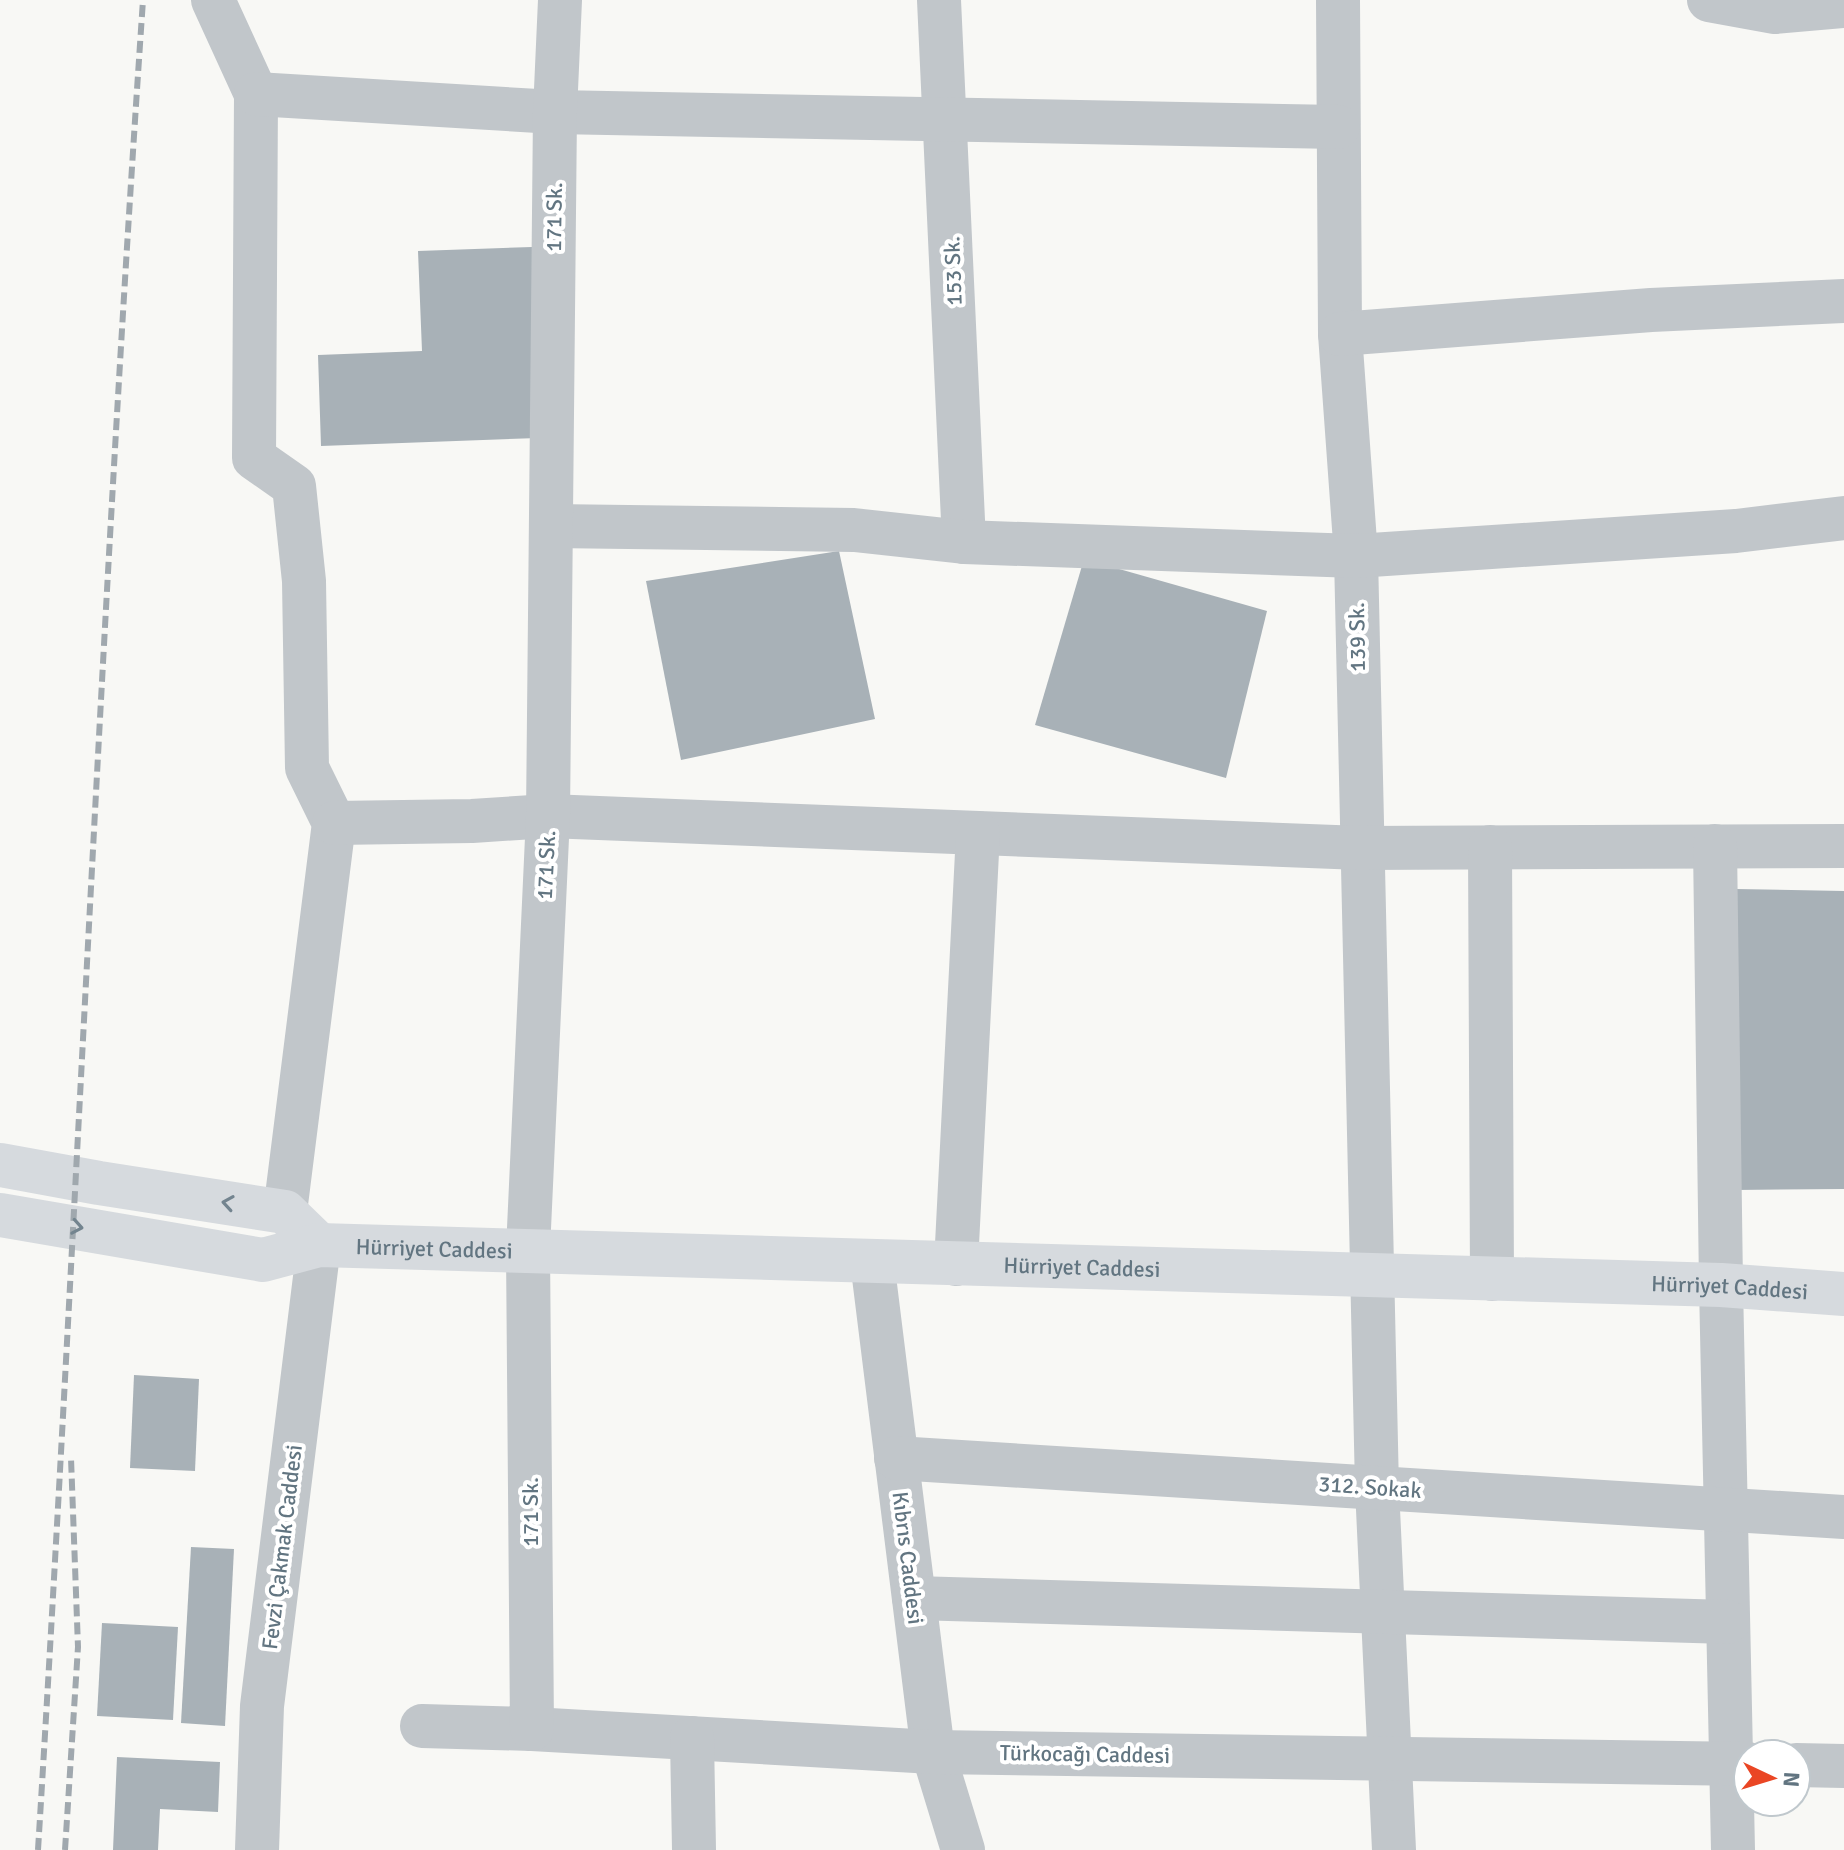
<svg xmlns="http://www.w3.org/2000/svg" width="1844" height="1850" viewBox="0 0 1844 1850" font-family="Signika,sans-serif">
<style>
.building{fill:#a8b1b7}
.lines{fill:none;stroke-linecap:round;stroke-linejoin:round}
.minor{stroke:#c1c6ca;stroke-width:44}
.major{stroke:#d6dade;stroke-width:44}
.rail{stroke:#a0a8ae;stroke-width:6;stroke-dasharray:12 6;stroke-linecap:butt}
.oneway{stroke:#73848f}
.labels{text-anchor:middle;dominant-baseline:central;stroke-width:8;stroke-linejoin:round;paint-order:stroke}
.street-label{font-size:22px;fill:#627581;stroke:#fff}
</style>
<rect width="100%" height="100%" fill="#f8f8f5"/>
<g class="building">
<polygon points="532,247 538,438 321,446 318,355 422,351 418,251"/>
<polygon points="839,551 875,719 681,760 646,581"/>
<polygon points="1084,559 1267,611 1226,778 1035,725"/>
<polygon points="1736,889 1844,891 1844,1189 1735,1190"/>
<polygon points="134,1375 199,1379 195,1471 130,1468"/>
<polygon points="191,1547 234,1549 225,1726 181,1723"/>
<polygon points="102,1623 178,1627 173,1720 97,1716"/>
<polygon points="117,1757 220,1762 218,1812 160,1809 158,1850 113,1850"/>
</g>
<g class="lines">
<g class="minor">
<polyline points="213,0 256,94 254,458 294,486 304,581 307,768 334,823 285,1212"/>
<polyline points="939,0 964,542"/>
<polyline points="1338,0 1340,334 1356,556 1377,1488 1394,1850"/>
<polyline points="1709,0 1775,12 1844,6"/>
<polyline points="256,94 555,112 1338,127"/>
<polyline points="1340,334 1651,310 1844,301"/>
<polyline points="551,526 854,530 964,542 1356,556 1736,531 1844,518"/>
<polyline points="334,823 472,821 548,816 1361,848 1844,846"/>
<polyline points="1715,846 1721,1285 1733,1850"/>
<polyline points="1490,847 1492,1279"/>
<polyline points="872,1261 933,1752 963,1850"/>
<polyline points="956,1264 978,833"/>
<polyline points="896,1458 1844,1517"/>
<polyline points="914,1598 1728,1622"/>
<polyline points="422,1726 532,1729 933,1752 1748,1764"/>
<polyline points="532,1729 528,1250 548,816 555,112 560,0"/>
<polyline points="692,1738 694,1850"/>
<polyline points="1796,1765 1844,1766"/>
<polyline points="257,1850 262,1706 319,1245"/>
</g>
<g class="major">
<polyline points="0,1165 99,1183 285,1212 319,1245"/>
<path id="s1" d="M 0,1215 L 263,1260 L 319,1245 L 1721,1285 L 1844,1294"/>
</g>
<g class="rail">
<path d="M 38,1850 C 76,1234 101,616 143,0"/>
<polyline points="65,1850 78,1647 71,1458"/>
</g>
</g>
<defs><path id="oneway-chevron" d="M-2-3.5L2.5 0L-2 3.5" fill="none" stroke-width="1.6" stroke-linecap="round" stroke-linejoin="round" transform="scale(2)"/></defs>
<g class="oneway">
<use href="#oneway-chevron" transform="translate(228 1203) rotate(-171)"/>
<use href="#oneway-chevron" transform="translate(77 1227) rotate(10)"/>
</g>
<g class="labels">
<g class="street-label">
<text transform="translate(554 217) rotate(-89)">171 Sk.</text>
<text transform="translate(953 271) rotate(-92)">153 Sk.</text>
<text transform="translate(1357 637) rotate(-91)">139 Sk.</text>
<text transform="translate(546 865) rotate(-87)">171 Sk.</text>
<text stroke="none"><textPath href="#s1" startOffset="440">Hürriyet Caddesi</textPath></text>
<text stroke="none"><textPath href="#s1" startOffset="1088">Hürriyet Caddesi</textPath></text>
<text stroke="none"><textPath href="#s1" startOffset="1736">Hürriyet Caddesi</textPath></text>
<text transform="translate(1370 1487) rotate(4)">312. Sokak</text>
<text transform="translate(530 1512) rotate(-90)">171 Sk.</text>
<text transform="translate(282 1547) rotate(-83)">Fevzi Çakmak Caddesi</text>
<text transform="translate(908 1558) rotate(83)">Kıbrıs Caddesi</text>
<text transform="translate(1085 1754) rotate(1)">Türkocağı Caddesi</text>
</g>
</g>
<g transform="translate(1772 1778) rotate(94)"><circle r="38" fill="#ffffff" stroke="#c0c8cd" stroke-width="2"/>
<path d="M0-6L14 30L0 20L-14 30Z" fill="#ea4624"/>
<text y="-12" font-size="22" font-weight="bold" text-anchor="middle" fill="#627581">N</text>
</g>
</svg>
